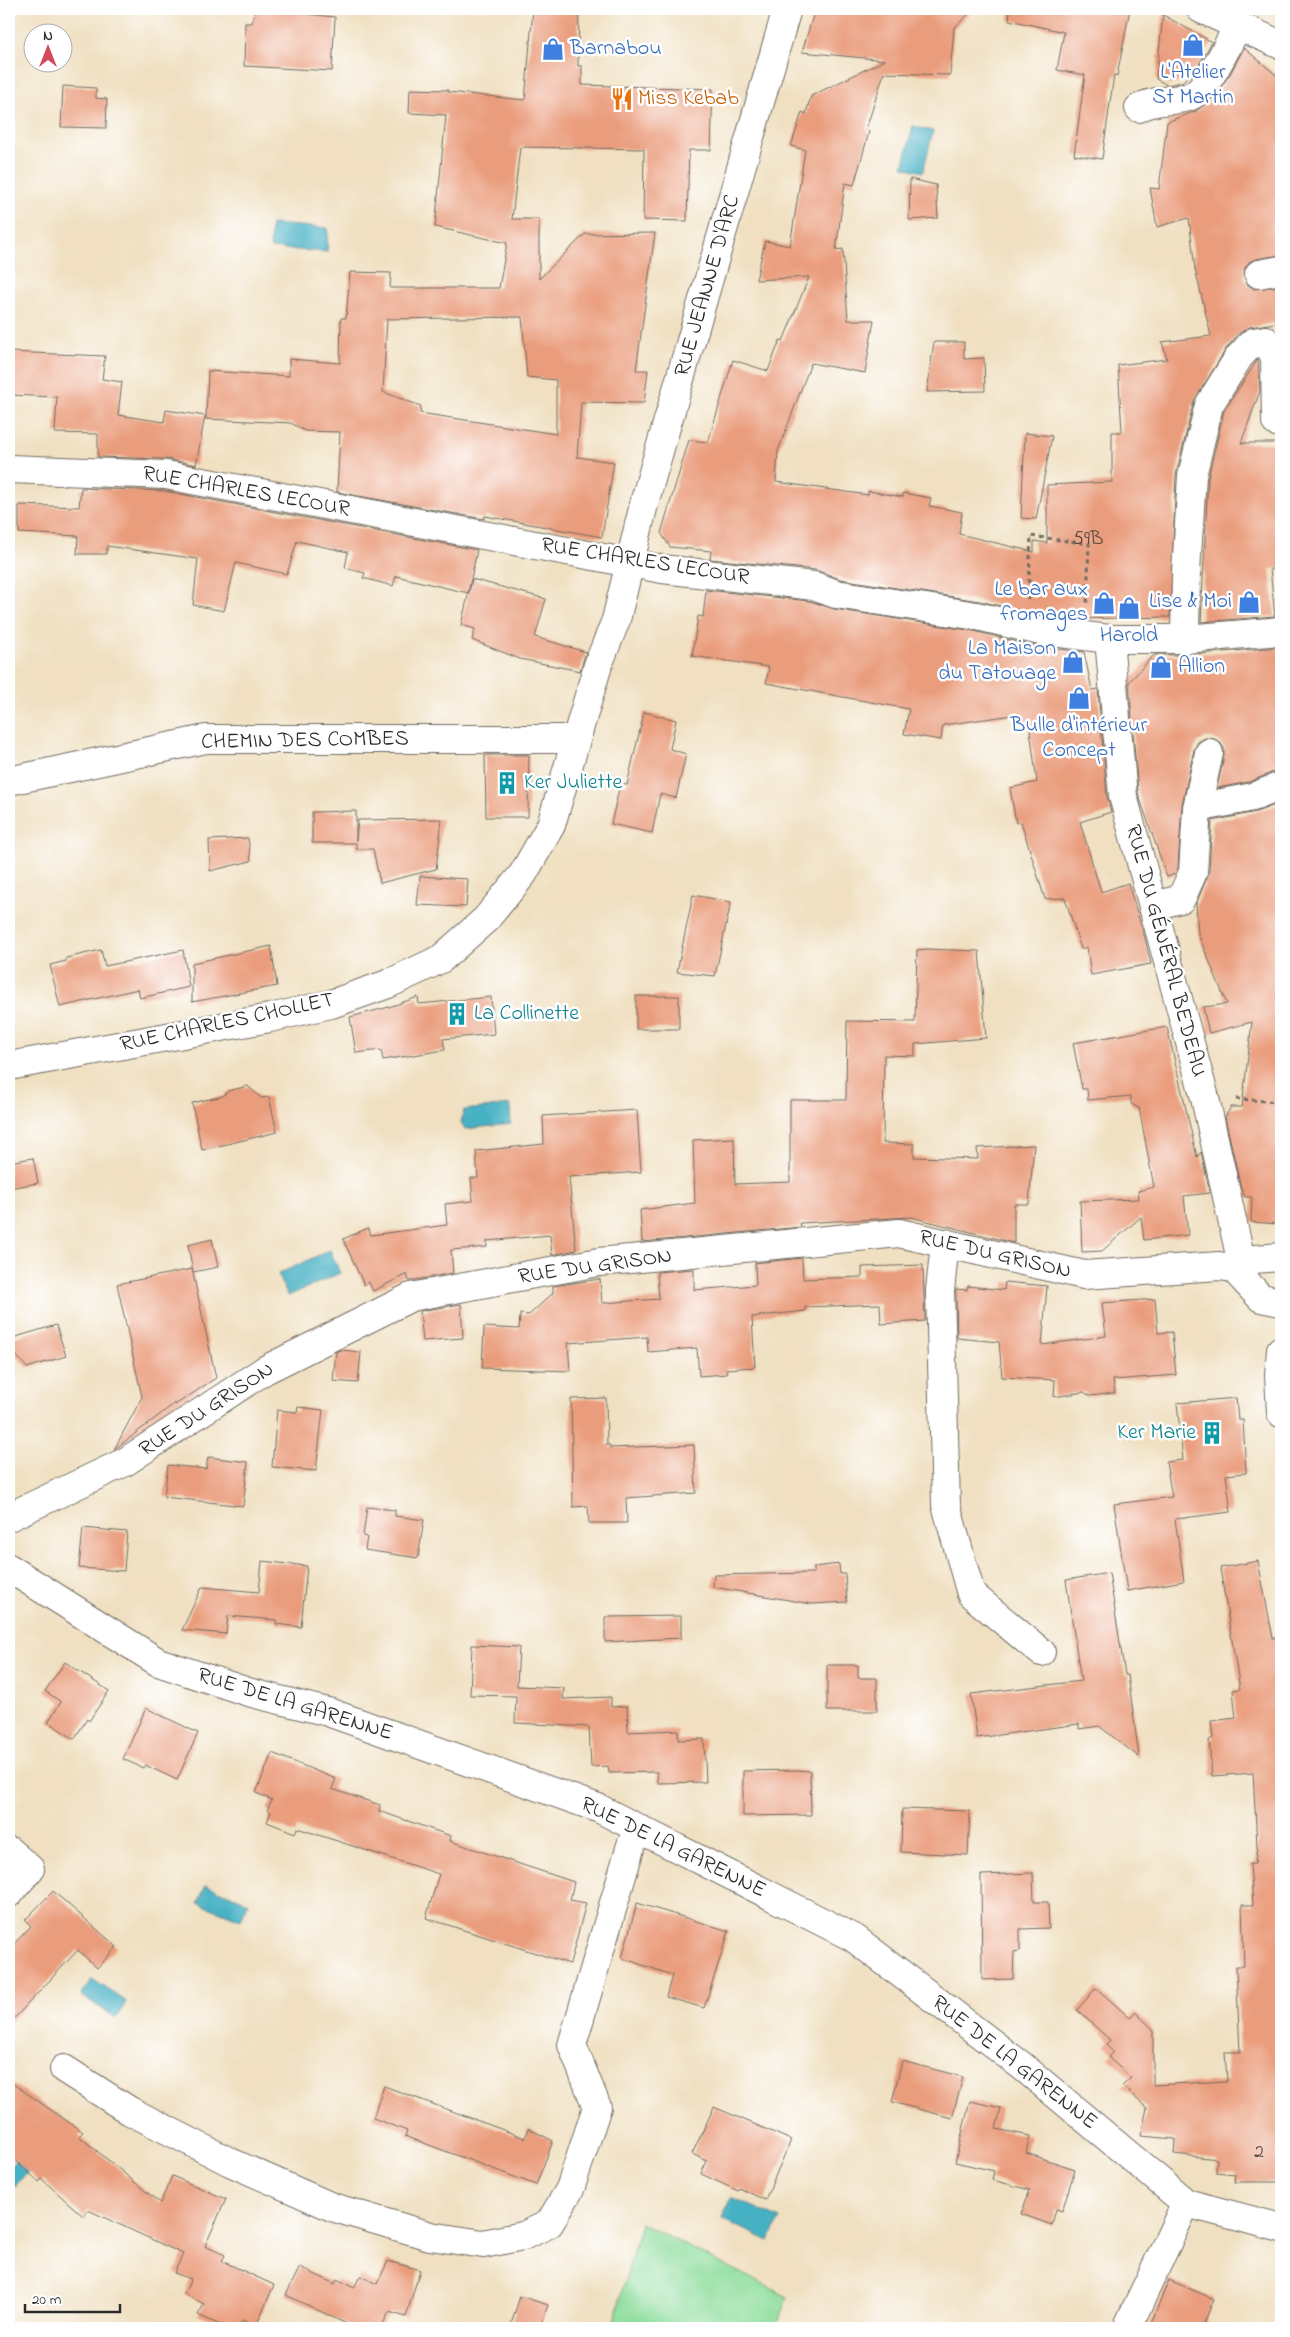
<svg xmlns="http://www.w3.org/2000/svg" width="1290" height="2337" viewBox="0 0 1290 2337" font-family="'Indie Flower',sans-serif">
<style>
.green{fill:#8edd9c;stroke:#5c8464}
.water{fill:#46b1c4;stroke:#386e78}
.building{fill:#ea9d7d;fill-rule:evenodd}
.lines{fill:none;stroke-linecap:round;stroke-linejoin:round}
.minor-casing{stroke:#706a60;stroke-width:30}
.path{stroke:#706a60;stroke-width:3;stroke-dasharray:4 4;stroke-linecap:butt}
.minor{stroke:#fff;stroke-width:28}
.labels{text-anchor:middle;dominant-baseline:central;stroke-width:5;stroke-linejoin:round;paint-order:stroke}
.number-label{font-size:20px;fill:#5b4840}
.shop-label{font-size:22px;fill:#366cbe;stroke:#fff}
.food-label{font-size:22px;fill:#c56008;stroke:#fff;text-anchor:start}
.street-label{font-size:22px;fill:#2b2b2b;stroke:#fff}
.culture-label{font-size:22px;fill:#0d838f;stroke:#fff;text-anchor:start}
</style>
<rect width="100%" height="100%" fill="#fff"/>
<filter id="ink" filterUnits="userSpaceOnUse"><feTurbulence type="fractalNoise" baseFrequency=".02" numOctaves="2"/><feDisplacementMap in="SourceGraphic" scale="10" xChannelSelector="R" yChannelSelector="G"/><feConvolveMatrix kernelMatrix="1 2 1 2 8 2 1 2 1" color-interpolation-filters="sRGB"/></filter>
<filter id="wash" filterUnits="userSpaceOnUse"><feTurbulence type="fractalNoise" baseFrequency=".0096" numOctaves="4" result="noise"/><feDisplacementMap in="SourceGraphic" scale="20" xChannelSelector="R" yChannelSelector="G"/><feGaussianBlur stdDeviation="1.12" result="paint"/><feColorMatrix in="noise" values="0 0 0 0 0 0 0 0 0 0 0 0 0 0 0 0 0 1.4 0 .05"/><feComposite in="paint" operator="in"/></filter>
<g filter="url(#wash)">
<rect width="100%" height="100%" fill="#f0e0c1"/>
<polygon class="green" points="641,2223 788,2297 776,2328 612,2328"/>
<g class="water">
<polygon points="913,126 933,131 923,172 903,167"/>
<polygon points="271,224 328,228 327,252 270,248"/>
<polygon points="510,1105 511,1124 465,1129 461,1122 464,1110"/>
<polygon points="330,1250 340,1273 288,1296 278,1274"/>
<polygon points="206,1885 248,1902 241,1920 198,1903"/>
<polygon points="92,1979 127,2002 116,2018 81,1995"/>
<polygon points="20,2155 33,2166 9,2193 9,2168"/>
<polygon points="732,2197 780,2219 769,2241 722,2219"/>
</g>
<g id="blocks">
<g class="building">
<polygon points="256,9 304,9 305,14 335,17 332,71 244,66 245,23 252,23"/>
<path d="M 533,9 L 579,9 L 578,66 L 582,66 L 582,85 L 713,89 L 711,150 L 689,150 L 687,221 L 643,220 L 644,149 L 520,147 L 512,219 L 539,219 L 539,279 L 585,234 L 655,233 L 636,370 L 648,370 L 644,403 L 581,402 L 577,457 L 614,462 L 602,537 L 485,516 L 484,519 L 337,492 L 340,432 L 305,431 L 291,423 L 206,419 L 208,371 L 289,376 L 289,359 L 340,363 L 341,318 L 346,318 L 350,272 L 391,273 L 390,288 L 499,288 L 507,243 L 435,227 L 446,115 L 409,113 L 410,89 L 448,90 L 448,92 L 525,100 ZM 522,317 L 527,377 L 556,380 L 556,434 L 420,413 L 421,406 L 383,392 L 387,319 Z"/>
<polygon points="815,9 974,9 954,28 950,75 884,73 866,129 869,132 854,185 845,183 836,250 843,249 848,320 874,320 865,373 811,363 778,451 776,482 868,495 868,491 903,497 903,493 931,498 929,506 962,512 959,534 1034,552 1034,541 1047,543 1047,485 1112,482 1112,432 1122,432 1118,365 1167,359 1162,342 1211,336 1195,269 1189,218 1157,227 1150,188 1159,189 1167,122 1196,111 1214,97 1230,74 1244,48 1281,79 1281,255 1256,259 1249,262 1245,268 1244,276 1247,284 1254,289 1281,286 1281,322 1250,327 1238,334 1226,349 1194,401 1176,475 1170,617 1077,619 1039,615 979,601 840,579 816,570 710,559 711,551 670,547 661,533 689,440 708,442 733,360 768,371 780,340 783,341 809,277 756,280 765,241 790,246 805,150 791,146 802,112 806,114 811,96 885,60 802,52"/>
<polygon points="1010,9 1130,9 1117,76 1114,75 1102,159 1074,155 1085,75 1057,70 1064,32 1009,20"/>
<polygon points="1163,15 1212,42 1197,68 1182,82 1167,85 1156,79"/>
<polygon points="63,86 96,88 96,98 107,99 106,128 61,127"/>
<polygon points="910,179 936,185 938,218 909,220"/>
<polygon points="934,342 964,342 964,359 984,358 985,391 927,392"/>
<polygon points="9,352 105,356 102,379 122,382 118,415 164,422 166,410 205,416 196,465 167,459 98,457 98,434 55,433 57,397 9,395"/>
<polygon points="1258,359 1260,391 1241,443 1281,443 1281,568 1270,569 1275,616 1201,622 1208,478 1224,411"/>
<polygon points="1025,433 1052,436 1036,519 1021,518"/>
<polygon points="81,488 164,491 477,550 468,593 396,576 393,586 363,578 365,573 345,568 348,552 297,541 287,574 236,563 224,611 193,605 198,559 107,546 106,554 77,554 78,536 19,533 19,505 79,507"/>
<polygon points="472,579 546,599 535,637 586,652 580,671 520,659 472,640 475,629 461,625"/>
<polygon points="706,590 810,601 834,609 974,631 1034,646 1084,652 1092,690 1098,689 1107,797 1111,812 1080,822 1101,892 1128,883 1145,938 1151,964 1091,975 1087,947 1081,949 1065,898 1045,899 1021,822 1016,823 1010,788 1037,782 1029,723 1022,724 1020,714 943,725 941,740 904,734 909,709 766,683 769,667 692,656 698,616 703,617"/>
<polygon points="1281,647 1281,730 1276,771 1249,782 1217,788 1224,756 1224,748 1219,741 1212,738 1205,738 1198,742 1194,750 1182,805 1178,868 1175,874 1167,877 1138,793 1129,682 1154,655 1186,655"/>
<polygon points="644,712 676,720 670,749 686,754 676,798 660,794 652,833 611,824 620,784 627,785"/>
<polygon points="485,755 529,755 528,817 486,817"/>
<polygon points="1281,803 1281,1199 1279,1199 1278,1224 1251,1222 1252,1197 1245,1197 1241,1188 1225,1117 1231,1107 1242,1107 1252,1022 1209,1033 1203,1007 1227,1004 1198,934 1196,904 1209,873 1212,821 1256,812"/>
<polygon points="356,811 356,841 358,820 442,819 436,869 380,883 373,849 356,849 356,843 312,843 312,812"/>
<polygon points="248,838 251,861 210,871 209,840"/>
<polygon points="420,876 468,879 466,907 417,905"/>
<polygon points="693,895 731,902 715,976 677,972"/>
<polygon points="271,946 277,986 192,1002 192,963"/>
<polygon points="926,949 979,951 986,1038 915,1044 915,1056 884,1055 883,1143 914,1144 914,1157 978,1159 977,1148 1034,1145 1029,1204 1014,1204 1014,1243 911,1217 800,1223 801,1227 642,1242 640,1210 695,1203 693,1140 734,1138 735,1184 790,1182 790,1100 846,1100 847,1021 915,1022 917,950"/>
<polygon points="101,950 105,966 183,950 189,987 140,998 138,989 60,1007 50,965 66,961 66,958"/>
<rect x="636" y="996" width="43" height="33"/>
<polygon points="418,997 419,1004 491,997 494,1034 443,1039 445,1050 383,1060 381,1050 356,1053 350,1017 389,1007"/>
<polygon points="1167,1027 1197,1157 1201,1152 1210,1193 1184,1196 1188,1235 1144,1240 1141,1217 1102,1251 1082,1252 1080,1201 1139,1199 1138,1191 1154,1187 1139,1108 1131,1104 1131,1096 1088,1100 1087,1089 1082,1089 1073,1043"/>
<polygon points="248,1086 261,1098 269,1097 277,1132 202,1150 192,1103 223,1096 228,1091"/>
<polygon points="637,1110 641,1172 569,1177 576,1250 552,1255 550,1235 487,1241 487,1247 451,1250 453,1273 409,1281 407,1274 373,1291 369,1282 364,1285 343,1239 368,1228 371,1235 447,1225 445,1204 473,1201 471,1178 478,1178 476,1151 544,1144 543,1116"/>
<polygon points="33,1158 38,1183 9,1188 9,1162"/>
<polygon points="212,1239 218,1267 193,1272 188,1245"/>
<polygon points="802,1258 803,1279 862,1277 862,1267 923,1265 925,1321 881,1324 880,1304 805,1307 805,1311 752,1317 755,1367 726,1369 727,1374 699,1376 697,1348 648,1352 647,1337 568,1343 570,1371 482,1368 484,1327 519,1329 520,1314 529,1315 553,1293 553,1286 600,1279 602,1303 659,1299 657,1272 694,1269 694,1290 756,1285 755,1263"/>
<polygon points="192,1269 216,1378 175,1405 175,1403 114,1450 142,1397 117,1284"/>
<polygon points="1005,1282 1047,1286 1042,1345 1106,1336 1102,1303 1155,1299 1158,1333 1172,1332 1176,1375 1113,1380 1115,1393 1090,1396 1084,1392 1054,1397 1055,1380 1002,1377 999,1342 957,1338 956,1292 956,1289 967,1290 968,1286 1004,1290"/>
<polygon points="461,1304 463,1338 423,1341 420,1311"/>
<polygon points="56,1325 66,1356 27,1368 9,1347 9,1339"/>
<polygon points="340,1350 361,1352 358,1383 333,1381 336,1352"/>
<polygon points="606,1398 607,1445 610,1445 610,1448 694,1445 696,1493 626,1498 627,1523 589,1523 588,1506 573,1507 571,1399"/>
<polygon points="1236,1398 1238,1420 1243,1420 1246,1473 1226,1475 1231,1512 1175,1519 1184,1581 1127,1591 1114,1504 1172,1497 1166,1462 1183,1460 1177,1403"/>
<polygon points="298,1407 323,1410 316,1471 272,1467 277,1410 297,1412"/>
<polygon points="208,1457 248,1462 243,1506 164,1497 168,1465 206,1469"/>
<polygon points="367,1507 395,1510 395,1516 424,1520 418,1558 365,1550 367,1537 363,1536"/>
<polygon points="83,1528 127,1532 124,1571 79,1568"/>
<polygon points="262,1561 307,1566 301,1627 276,1624 277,1620 228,1616 226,1634 182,1630 202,1587 259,1592"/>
<polygon points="1258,1561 1273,1638 1281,1637 1281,1730 1278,1730 1281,1760 1281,2182 1234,2182 1235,2174 1216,2172 1217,2159 1174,2154 1175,2139 1141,2136 1147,2108 1122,2086 1131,2078 1108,2057 1113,2052 1106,2045 1110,2040 1077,2010 1096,1988 1130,2018 1135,2012 1153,2029 1153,2085 1227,2081 1225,2052 1240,2052 1236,1966 1244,1966 1242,1905 1253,1905 1250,1864 1255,1864 1257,1845 1253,1773 1212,1776 1209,1740 1213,1738 1211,1721 1236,1718 1233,1690 1240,1689 1220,1568"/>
<polygon points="839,1564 840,1574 845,1574 847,1602 812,1604 713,1587 714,1575 814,1573 814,1567"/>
<polygon points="1109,1573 1125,1675 1128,1675 1139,1757 1099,1726 1079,1729 1079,1724 977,1738 971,1694 1081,1681 1066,1580"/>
<polygon points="681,1616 681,1638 605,1642 605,1617"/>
<polygon points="472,1645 519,1647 517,1686 564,1688 563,1699 611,1697 611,1707 627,1706 628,1732 678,1730 678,1740 704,1739 706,1782 658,1783 657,1772 609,1773 608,1766 591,1767 589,1727 515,1723 516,1696 470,1695"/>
<polygon points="65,1662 109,1691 89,1721 87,1719 74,1739 48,1722 61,1702 45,1691"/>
<polygon points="827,1665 858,1665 858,1678 877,1678 877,1711 827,1711"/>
<polygon points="146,1708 198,1733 177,1780 145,1765 143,1768 123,1759"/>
<polygon points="272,1753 336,1779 332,1789 380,1805 379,1811 451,1836 450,1841 574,1882 570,1900 586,1903 570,1964 426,1918 439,1874 297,1828 295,1833 267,1822 271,1812 267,1810 272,1800 256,1793"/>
<polygon points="796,1770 810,1771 811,1815 743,1816 743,1771"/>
<polygon points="902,1809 970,1811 968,1855 901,1852"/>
<polygon points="1033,1873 1034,1902 1048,1902 1049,1928 1020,1929 1020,1951 1014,1952 1013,1979 982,1980 981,1875"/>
<polygon points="53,1891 117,1947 97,1968 78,1950 9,2024 9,1949 31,1926 25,1920"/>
<polygon points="637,1903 729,1931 704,2008 666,1997 672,1975 622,1958"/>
<polygon points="902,2061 963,2077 952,2118 892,2102"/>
<polygon points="9,2081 83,2132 79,2136 160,2203 172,2176 226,2199 205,2246 225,2255 222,2261 274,2285 256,2326 242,2320 238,2328 227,2328 198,2315 204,2304 184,2294 191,2279 174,2273 183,2254 88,2210 84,2217 42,2179 39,2182 9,2155"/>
<polygon points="384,2086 525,2138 528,2128 553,2141 536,2185 405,2136 407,2131 373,2118"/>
<polygon points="970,2101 1001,2108 996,2129 1030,2136 1026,2153 1075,2169 1062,2211 1056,2209 1052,2225 1021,2214 1030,2190 992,2180 994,2171 955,2162"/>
<polygon points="714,2107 791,2140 765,2200 739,2188 738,2191 701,2174 707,2161 692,2154"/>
<polygon points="388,2261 420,2270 406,2317 389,2312 381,2328 355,2328 286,2295 300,2267 335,2284 337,2279 354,2288 360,2276 377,2284"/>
<polygon points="1169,2280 1214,2299 1202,2328 1149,2328"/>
<polygon points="520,2296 548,2305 540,2328 510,2328"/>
</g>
</g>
</g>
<g filter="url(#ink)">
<use href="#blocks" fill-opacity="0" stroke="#706a60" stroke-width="1"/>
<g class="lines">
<defs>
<g id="minor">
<polyline points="1201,9 1281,45"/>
<path d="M 1139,108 C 1154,99 1172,102 1188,97 C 1209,90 1227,45 1237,27"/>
<polyline points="1259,274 1281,270"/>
<polyline points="9,469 166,475 662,569 814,586 836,594 977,616 1036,630 1109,639 1185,639 1281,631"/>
<polyline points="1109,639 1123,796 1205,1098 1241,1260"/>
<polyline points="1185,639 1186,572 1192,476 1209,405 1239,357 1253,342 1265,340 1275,357 1276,422"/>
<polyline points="9,781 206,739 576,739"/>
<polyline points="1197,808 1253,797 1281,786"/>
<polyline points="1153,906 1181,899 1193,872 1197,808 1209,753"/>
<polyline points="9,1066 270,1018 331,1004 388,984 441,959 486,919 523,874 551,825 598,665 616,620 645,500 787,9"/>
<polyline points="945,1243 940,1291 946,1505 971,1594 1041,1652"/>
<polyline points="1233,1268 1241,1260 1281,1257"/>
<polyline points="1281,1350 1279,1375 1281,1413"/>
<polyline points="9,1517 125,1462 265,1370 411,1297 599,1262 899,1233 1084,1275 1219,1266 1233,1268 1261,1298 1281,1302"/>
<polyline points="9,1568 158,1662 248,1692 328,1712 598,1808 854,1938 1022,2066 1186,2203 1281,2228"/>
<polyline points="9,1851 30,1869 9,1893"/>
<polyline points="64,2069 130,2111 230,2162 332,2207 430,2236 483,2244 523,2236 549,2224 570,2189 597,2107 572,2045 631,1845 638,1829"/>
<polyline points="1127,2328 1186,2203"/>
</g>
</defs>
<use href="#minor" class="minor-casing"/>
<g class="path">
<polyline points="1028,599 1031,536 1089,544 1087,606"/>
<polyline points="1236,1099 1281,1102"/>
</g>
<use href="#minor" class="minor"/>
</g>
</g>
<defs>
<symbol id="shop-bare" viewBox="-9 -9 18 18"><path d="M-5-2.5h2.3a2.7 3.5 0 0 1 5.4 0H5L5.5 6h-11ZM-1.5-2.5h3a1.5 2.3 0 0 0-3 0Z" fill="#3f7fe0" stroke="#fff" stroke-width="2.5" paint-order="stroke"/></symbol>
<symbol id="restaurant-bare" viewBox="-9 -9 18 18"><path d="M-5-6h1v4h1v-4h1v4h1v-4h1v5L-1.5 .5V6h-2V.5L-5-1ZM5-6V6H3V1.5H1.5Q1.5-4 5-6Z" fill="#e8710a" stroke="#fff" stroke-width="2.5" paint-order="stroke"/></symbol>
<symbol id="building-bare" viewBox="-9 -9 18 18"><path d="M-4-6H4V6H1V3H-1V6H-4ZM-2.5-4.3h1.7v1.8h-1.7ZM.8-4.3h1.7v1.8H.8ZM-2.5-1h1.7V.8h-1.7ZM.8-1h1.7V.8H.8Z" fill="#0f9aa8" stroke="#fff" stroke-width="2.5" paint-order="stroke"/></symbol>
</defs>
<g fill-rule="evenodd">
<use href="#shop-bare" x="1177" y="29" width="32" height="32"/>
<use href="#shop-bare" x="537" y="33" width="32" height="32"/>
<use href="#restaurant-bare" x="606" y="83" width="32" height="32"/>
<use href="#shop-bare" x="1233" y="586" width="32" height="32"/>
<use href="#shop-bare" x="1088" y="587" width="32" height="32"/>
<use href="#shop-bare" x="1113" y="592" width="32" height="32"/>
<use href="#shop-bare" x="1057" y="646" width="32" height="32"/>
<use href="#shop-bare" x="1145" y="651" width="32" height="32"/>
<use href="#shop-bare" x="1063" y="682" width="32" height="32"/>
<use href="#building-bare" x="491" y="767" width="32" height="32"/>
<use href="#building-bare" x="441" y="998" width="32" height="32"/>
<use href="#building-bare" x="1196" y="1417" width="32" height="32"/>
</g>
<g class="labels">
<g class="number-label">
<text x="1088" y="539">59B</text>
<text x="1259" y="2152">2</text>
</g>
<g class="shop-label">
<text x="570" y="49" text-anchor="start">Barnabou</text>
<text x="1193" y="73">L'Atelier<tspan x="1193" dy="25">St Martin</tspan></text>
<text x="1088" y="590" text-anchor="end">Le bar aux<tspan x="1088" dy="25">fromages</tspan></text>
<text x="1232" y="602" text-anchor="end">Lise &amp; Moi</text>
<text x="1129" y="636">Harold</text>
<text x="1056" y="649" text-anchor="end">La Maison<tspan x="1056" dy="25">du Tatouage</tspan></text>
<text x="1178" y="667" text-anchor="start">Allion</text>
<text x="1079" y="726">Bulle d'intérieur<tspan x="1079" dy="25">Concept</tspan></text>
</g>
<g class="food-label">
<text x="638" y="99">Miss Kebab</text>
</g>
<g class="street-label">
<text transform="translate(708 286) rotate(-74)">RUE JEANNE D'ARC</text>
<text transform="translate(246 492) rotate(10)">RUE CHARLES LECOUR</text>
<text transform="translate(645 562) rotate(9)">RUE CHARLES LECOUR</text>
<text transform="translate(305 741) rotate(-1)">CHEMIN DES COMBES</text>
<text transform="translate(1165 951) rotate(75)">RUE DU GÉNÉRAL BEDEAU</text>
<text transform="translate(227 1023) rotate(-12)">RUE CHARLES CHOLLET</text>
<text transform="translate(995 1255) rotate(13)">RUE DU GRISON</text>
<text transform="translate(595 1267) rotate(-8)">RUE DU GRISON</text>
<text transform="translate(207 1410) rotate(-33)">RUE DU GRISON</text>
<text transform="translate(295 1705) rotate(17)">RUE DE LA GARENNE</text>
<text transform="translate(673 1848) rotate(26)">RUE DE LA GARENNE</text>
<text transform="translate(1014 2063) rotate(38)">RUE DE LA GARENNE</text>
</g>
<g class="culture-label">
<text x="524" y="783">Ker Juliette</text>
<text x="474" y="1014">La Collinette</text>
<text x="1196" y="1433" text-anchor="end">Ker Marie</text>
</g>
</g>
<rect width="1290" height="2337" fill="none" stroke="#fff" stroke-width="30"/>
<g transform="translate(48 48)"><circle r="24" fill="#ffffff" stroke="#aaaaaa"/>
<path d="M0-4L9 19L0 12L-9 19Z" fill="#d1495b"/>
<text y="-8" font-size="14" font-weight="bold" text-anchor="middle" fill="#2b2b2b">N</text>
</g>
<path d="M25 2304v8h95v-8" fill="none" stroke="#2b2b2b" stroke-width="2.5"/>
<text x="32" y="2304" font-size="15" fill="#2b2b2b" stroke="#ffffff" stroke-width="4" paint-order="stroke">20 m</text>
</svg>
